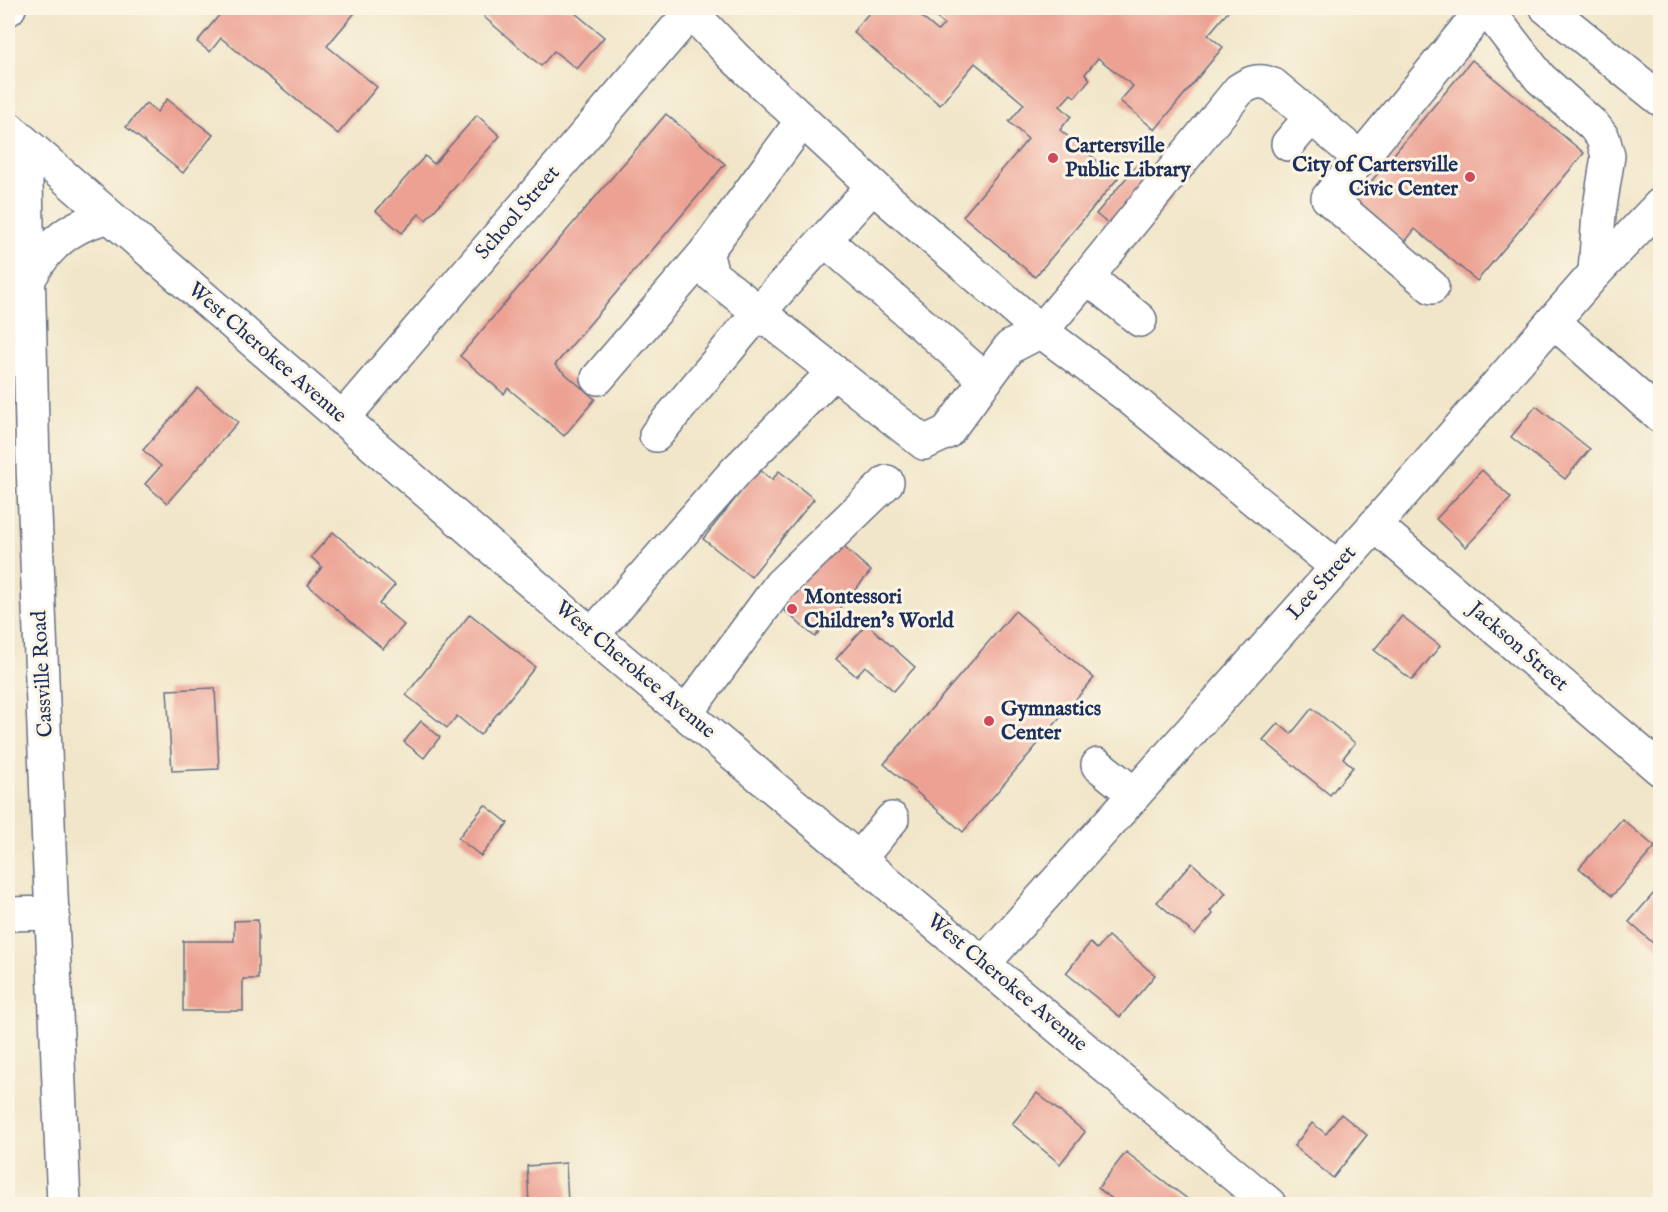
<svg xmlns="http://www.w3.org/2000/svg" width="1668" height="1212" viewBox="0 0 1668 1212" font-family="'IM FELL English',serif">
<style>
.building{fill:#eca193}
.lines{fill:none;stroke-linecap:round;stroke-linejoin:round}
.minor-casing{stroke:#666f83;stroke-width:36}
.major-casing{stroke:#666f83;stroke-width:36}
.minor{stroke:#fff;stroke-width:33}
.major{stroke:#fff;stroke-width:33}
.poi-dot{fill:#d1495b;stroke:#fcf5e5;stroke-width:2}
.labels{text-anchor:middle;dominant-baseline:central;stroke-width:6;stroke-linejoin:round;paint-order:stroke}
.poi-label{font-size:21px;font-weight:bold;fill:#1b2f5e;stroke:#fcf5e5;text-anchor:start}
.street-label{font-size:21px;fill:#1b2f5e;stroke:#fcf5e5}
</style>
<rect width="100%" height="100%" fill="#fcf5e5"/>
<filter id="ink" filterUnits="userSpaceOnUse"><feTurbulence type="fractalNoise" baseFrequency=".0167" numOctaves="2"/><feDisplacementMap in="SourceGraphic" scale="12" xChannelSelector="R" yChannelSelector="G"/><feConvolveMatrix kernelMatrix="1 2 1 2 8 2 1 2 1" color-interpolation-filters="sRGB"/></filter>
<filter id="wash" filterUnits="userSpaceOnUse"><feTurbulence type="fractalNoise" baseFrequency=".008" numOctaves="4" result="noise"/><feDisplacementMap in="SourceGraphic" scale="24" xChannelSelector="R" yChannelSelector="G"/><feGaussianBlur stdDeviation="1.35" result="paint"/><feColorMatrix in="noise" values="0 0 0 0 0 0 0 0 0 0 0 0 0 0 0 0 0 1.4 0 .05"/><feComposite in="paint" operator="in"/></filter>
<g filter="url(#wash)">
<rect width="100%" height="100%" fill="#f1e6c9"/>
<g id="blocks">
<g class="building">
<polygon points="225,8 359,8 327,46 377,87 338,134 221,38 210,52 197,42"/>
<polygon points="492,8 578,8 574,12 604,37 577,69 554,51 541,66 484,17"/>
<polygon points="873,8 911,8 938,31 944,24 935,17 943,8 1231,8 1208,35 1223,47 1155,130 1120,101 1133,86 1098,58 1085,74 1090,79 1075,97 1071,94 1060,106 1071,116 1060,130 1118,178 1035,277 963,216 1028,139 1009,122 1024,104 975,63 940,105 853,32"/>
<polygon points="1472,60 1584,153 1477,281 1415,229 1405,242 1355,201"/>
<polygon points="167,99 213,135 183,173 126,127 146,103 157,112"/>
<polygon points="666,114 725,164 555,365 595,399 564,436 508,388 504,394 460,356"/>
<polygon points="477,115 500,136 426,220 419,214 402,233 376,211 425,156 434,164"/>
<polygon points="1137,165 1174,197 1134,245 1096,214"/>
<polygon points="198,388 238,422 167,503 145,484 161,466 143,450"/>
<polygon points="1536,406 1590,449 1565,479 1511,437"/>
<polygon points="759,469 772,480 779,471 814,499 751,577 703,539"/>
<polygon points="1482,470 1511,498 1466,547 1436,519"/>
<polygon points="333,532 395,585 379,604 404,625 383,649 308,585 322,567 311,557"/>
<polygon points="836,540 871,571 815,637 779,606"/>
<polygon points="1015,611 1094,678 963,832 884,764"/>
<polygon points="470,614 535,667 480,735 457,716 447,728 406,695"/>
<polygon points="1402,616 1440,646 1412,680 1374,650"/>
<polygon points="867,624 915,667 894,691 865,666 856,676 836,659"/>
<polygon points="215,688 219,769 172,771 167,690"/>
<polygon points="1312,708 1355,743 1343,758 1353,767 1330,795 1263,740 1278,723 1291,734"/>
<polygon points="421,721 440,737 424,758 404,742"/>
<polygon points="485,805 508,823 481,856 458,838"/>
<polygon points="1622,819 1655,847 1612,896 1579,868"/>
<polygon points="1192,863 1226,893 1210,911 1213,914 1195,935 1157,902"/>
<polygon points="1660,886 1660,949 1629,922"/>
<polygon points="258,920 258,979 243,979 243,1011 183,1011 183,941 234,941 234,921"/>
<polygon points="1108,936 1155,975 1120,1017 1066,973 1090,943 1097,949"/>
<polygon points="1037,1093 1085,1132 1060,1164 1012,1124"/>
<polygon points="1341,1114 1367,1135 1333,1178 1294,1146 1312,1123 1326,1134"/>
<polygon points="1126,1152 1194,1204 1119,1204 1098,1188"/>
<polygon points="566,1163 568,1204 529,1204 527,1166"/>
<polygon points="613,1201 614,1204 581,1204 580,1203"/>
</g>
</g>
</g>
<g filter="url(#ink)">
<use href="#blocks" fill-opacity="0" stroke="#666f83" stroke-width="1.5"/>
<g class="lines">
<defs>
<g id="minor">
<polyline points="687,8 734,57 886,198 1041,331 1125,394 1337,567"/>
<polyline points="1486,8 1540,78 1594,126 1603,138 1608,156 1599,213 1595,273"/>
<polyline points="1547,8 1660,99"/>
<polyline points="8,9 9,8"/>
<polyline points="802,121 706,252 712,275 924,443 947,432 1010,347 1041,331 1087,277 1140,320"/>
<polyline points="1288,144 1311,117"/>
<polyline points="825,240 986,380"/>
<path d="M 1087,277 L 1239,90 C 1251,82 1259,79 1273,85 L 1360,158"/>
<polyline points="1432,287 1328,198 1484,8"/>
<polyline points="1553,321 1660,416"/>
<polyline points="598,378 706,252"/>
<polyline points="342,419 694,8"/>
<polyline points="656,435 759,312 873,186"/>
<polyline points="1375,525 1660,769"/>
<polyline points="592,635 736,471 834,372"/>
<polyline points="686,713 780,585 887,482"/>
<polyline points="1098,765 1134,794"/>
<polyline points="859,859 892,819"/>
<polyline points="8,914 53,913"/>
<polyline points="985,962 1375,525 1595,273 1660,205"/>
</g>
<g id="major">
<polyline points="8,128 592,635 1269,1204"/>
<polyline points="25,143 33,465 64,1204"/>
<path d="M 29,279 C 46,246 72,223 110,217"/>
</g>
</defs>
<use href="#minor" class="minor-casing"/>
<use href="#major" class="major-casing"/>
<use href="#minor" class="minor"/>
<use href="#major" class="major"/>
</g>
</g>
<g class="poi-dot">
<circle cx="1053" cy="158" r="6"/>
<circle cx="1470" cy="177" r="6"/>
<circle cx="792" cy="609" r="6"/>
<circle cx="989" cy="721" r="6"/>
</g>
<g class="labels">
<g class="poi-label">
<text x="1065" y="146">Cartersville<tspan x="1065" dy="24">Public Library</tspan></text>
<text x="1458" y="165" text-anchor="end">City of Cartersville<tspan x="1458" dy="24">Civic Center</tspan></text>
<text x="804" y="597">Montessori<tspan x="804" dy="24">Children's World</tspan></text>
<text x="1001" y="709">Gymnastics<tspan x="1001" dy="24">Center</tspan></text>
</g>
<g class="street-label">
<text transform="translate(518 213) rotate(-49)">School Street</text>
<text transform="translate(267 353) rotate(41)">West Cherokee Avenue</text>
<text transform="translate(1322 583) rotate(-48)">Lee Street</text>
<text transform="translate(1518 647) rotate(41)">Jackson Street</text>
<text transform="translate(635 670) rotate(40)">West Cherokee Avenue</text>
<text transform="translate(43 674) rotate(-93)">Cassville Road</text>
<text transform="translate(1007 983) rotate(40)">West Cherokee Avenue</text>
</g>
</g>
<rect width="1668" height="1212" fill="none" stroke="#fcf5e5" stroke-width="30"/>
</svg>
